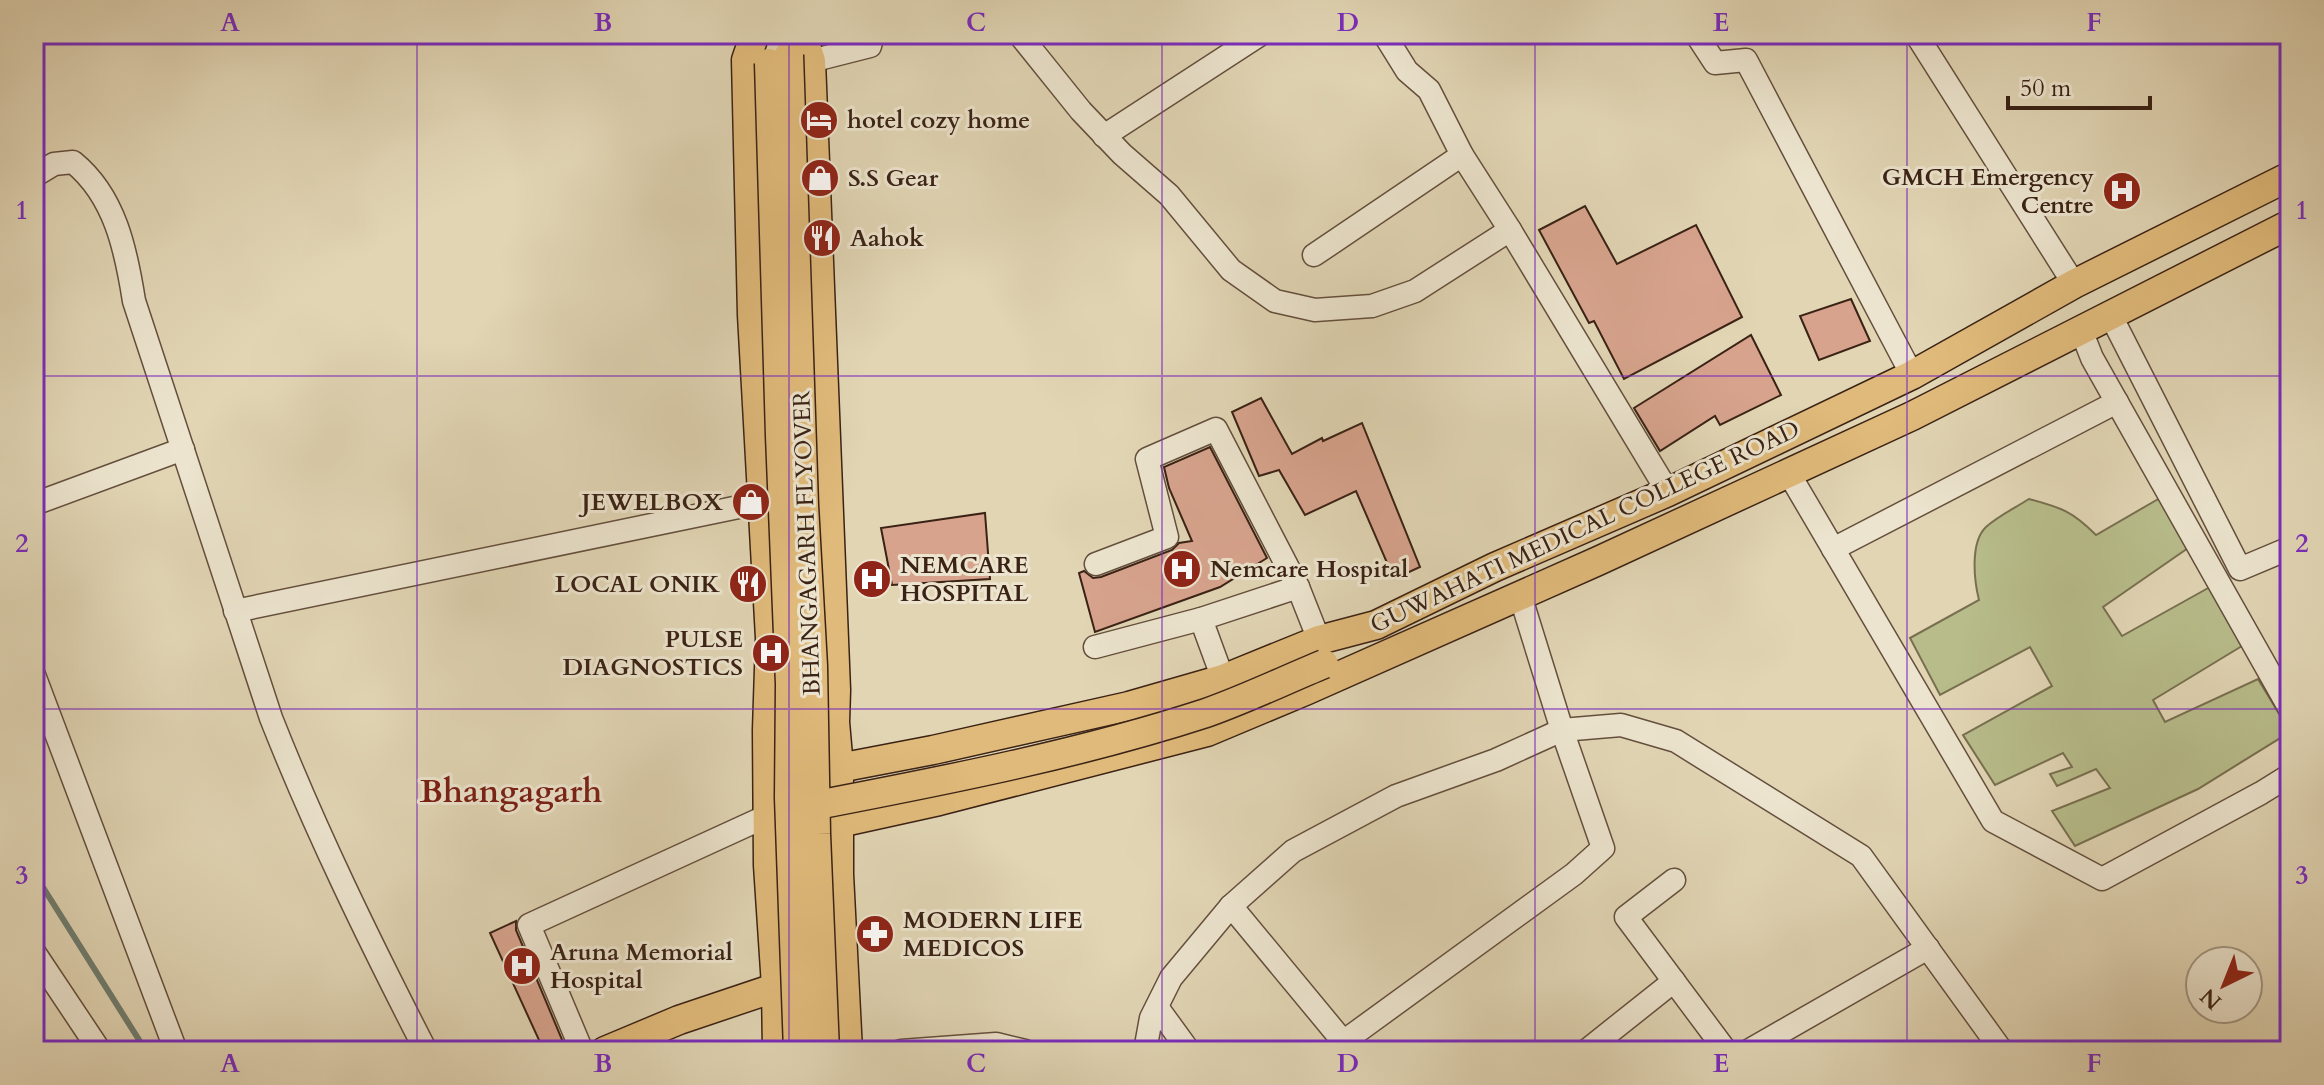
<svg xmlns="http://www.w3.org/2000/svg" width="2324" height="1085" viewBox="0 0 2324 1085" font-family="Cardo,serif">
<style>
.green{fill:#b7bc8a;stroke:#786f50;stroke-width:2}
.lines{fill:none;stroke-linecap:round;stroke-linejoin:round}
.stream{stroke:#707d6f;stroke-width:6}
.building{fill:#d7a38d;stroke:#3a2215;stroke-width:2}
.minor-casing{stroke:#644f3d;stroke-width:25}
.major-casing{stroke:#3a2215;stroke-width:31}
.minor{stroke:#ece4ce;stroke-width:22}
.major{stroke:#e0ba7a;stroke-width:28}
.major-bridge-casing{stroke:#3a2215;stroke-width:31;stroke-linecap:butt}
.major-bridge{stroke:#e0ba7a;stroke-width:28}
.grid{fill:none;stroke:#7b2cbf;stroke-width:2;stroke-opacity:0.55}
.labels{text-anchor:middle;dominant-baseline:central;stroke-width:6;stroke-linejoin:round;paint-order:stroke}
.poi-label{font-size:24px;font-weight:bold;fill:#3a2215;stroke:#ece4ce;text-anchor:start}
.street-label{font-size:24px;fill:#3a2215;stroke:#ece4ce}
.district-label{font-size:32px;font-weight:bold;fill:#7a1f14;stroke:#ece4ce}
.neatline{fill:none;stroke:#7b2cbf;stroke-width:3}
.grid-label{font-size:26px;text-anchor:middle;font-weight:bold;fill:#7b2cbf}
</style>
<rect width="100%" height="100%" fill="#e1d5b4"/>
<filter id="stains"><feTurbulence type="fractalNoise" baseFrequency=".0025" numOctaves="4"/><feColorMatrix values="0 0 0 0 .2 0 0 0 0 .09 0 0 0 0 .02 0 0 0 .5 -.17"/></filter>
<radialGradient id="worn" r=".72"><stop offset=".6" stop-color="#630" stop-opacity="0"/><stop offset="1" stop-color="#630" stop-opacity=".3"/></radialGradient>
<path class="green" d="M 2160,498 L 2191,546 L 2103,607 L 2122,636 L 2210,587 L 2242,646 L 2153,700 L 2165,722 L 2258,679 L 2290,732 L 2198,789 L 2075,846 L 2052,811 L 2110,788 L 2096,769 L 2057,786 L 2050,774 L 2072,767 L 2063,753 L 1995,785 L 1963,735 L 2052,686 L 2030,647 L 1940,695 L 1910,638 L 1979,600 C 1974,580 1970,542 1986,527 C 1998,516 2015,508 2029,499 C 2062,508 2072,511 2096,535 Z"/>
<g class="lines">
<polyline class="stream" points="34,873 146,1051"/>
</g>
<g class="building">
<polygon points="1585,206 1617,264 1696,225 1742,317 1624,379 1594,321 1589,323 1539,230"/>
<polygon points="1851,299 1870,341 1819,360 1800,316"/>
<polygon points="1751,335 1781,395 1720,425 1715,416 1660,451 1634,408"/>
<polygon points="1261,398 1292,454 1322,438 1323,441 1362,423 1420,567 1394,579 1356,491 1305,515 1279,470 1259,476 1232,412"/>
<polygon points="1210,447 1267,558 1220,587 1095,632 1079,573 1084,571 1093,578 1101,577 1172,550 1179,543 1192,541 1169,488 1164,467"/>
<polygon points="985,513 990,579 892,585 881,528"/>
<polygon points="516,921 516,930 563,1042 544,1051 490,933"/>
</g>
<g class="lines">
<defs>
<g id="minor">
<polyline points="1019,34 1081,111 1122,154 1169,195 1231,270 1275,301 1315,310 1372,306 1415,291 1510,230"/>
<polyline points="1384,34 1407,71 1429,90 1462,155 1510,230 1668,492"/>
<polyline points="1696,34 1715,63 1746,60 1912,375"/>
<polyline points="1916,34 2074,284"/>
<polyline points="811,61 870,46 873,34"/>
<polyline points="1104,136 1261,34"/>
<path d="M 34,176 L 54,164 L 73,162 C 115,196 126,250 134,301 L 271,718 C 316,832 370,942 426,1051"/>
<polyline points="1314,255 1462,155"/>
<polyline points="2111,316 2240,569 2290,548"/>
<polyline points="2081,330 2092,358 2290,709"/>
<polyline points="1788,472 1993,821 2102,879 2261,793 2290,775"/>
<polyline points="34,504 183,449"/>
<polyline points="1833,549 2117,402"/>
<polyline points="1096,564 1167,537 1147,459 1216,429 1298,587 1319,640"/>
<polyline points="1520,595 1562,730 1621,725 1676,741 1861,856 2002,1051"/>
<polyline points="235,611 763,502"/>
<polyline points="1201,619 1298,587"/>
<polyline points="1095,647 1201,619 1223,679"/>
<polyline points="34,675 176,1051"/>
<polyline points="1674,880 1626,917 1726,1051"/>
<polyline points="1231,906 1351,1051"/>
<polyline points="34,952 100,1051"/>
<polyline points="1157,1007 1189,1051"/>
<polyline points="582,1051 529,925 767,816"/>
<polyline points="901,1051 996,1044 1025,1051"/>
<polyline points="1145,1051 1151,1018 1171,978 1231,906 1293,851 1396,796 1496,760 1562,730 1603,848 1574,874 1343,1042"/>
<polyline points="1586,1051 1674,981"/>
<polyline points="1748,1051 1928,948"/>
</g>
<g id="major">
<polyline points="755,34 746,60 752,315 770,638 767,730 768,865 776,986 777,1051"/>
<polyline points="802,34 811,61 836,690 835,722 839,768 839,874 848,1051"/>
<polyline points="839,768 933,750 1129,706 1223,679 1319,640 1376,625 1495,567 1668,492 1912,375 2074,284 2290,176"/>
<polyline points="839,823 939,801 1207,732 1305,691 1598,561 1912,416 2290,224"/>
<polyline points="605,1051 679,1020 792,982"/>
</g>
</defs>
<use href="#minor" class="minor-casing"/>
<use href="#major" class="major-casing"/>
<use href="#minor" class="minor"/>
<use href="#major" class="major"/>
<defs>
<g id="major-bridge">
<polyline points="789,55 804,505 813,666 816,834 825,1051"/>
<polyline points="769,63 780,436 790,684 789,798 798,1051"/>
<path d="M 817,805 C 947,780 1080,754 1206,713 C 1246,699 1285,680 1324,664"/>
</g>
</defs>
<use href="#major-bridge" class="major-bridge-casing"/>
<use href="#major-bridge" class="major-bridge"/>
</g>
<path class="grid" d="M 417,34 L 417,1051M 789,34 L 789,1051M 1162,34 L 1162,1051M 1535,34 L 1535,1051M 1907,34 L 1907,1051M 34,376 L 2290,376M 34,709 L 2290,709"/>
<defs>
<symbol id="hotel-disc" viewBox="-11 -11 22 22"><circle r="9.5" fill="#8f2418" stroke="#ece4ce"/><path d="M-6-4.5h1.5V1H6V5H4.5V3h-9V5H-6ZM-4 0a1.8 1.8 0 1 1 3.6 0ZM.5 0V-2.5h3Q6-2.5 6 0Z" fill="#fff"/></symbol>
<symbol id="shop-disc" viewBox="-11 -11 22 22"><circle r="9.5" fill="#8f2418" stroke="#ece4ce"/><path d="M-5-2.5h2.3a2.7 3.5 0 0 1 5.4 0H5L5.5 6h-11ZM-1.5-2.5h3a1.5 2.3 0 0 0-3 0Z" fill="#fff"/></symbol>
<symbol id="hospital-disc" viewBox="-11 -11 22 22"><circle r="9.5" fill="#8f2418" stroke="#ece4ce"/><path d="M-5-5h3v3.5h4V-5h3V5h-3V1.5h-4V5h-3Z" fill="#fff"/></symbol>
<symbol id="restaurant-disc" viewBox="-11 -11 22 22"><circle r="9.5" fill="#8f2418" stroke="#ece4ce"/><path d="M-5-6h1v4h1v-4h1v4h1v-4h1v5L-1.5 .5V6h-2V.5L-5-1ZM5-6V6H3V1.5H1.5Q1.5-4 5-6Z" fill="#fff"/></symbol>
<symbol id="pharmacy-disc" viewBox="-11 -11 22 22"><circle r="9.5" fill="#8f2418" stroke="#ece4ce"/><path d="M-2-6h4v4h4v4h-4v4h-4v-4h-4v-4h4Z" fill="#fff"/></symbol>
</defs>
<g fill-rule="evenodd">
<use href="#hotel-disc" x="797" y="98" width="44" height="44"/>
<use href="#shop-disc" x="798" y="156" width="44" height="44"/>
<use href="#hospital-disc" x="2100" y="169" width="44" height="44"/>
<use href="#restaurant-disc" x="800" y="216" width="44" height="44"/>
<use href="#shop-disc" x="729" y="480" width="44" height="44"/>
<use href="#hospital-disc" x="1160" y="547" width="44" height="44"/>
<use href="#hospital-disc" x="850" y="557" width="44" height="44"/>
<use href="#restaurant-disc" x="726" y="562" width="44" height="44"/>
<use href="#hospital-disc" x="749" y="631" width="44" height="44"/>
<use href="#pharmacy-disc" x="853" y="912" width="44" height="44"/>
<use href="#hospital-disc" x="500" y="944" width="44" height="44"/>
</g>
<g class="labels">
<g class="poi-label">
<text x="847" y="120">hotel cozy home</text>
<text x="2094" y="177" text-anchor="end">GMCH Emergency<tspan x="2094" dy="28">Centre</tspan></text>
<text x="848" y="178">S.S Gear</text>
<text x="850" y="238">Aahok</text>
<text x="723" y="502" text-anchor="end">JEWELBOX</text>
<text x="900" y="565">NEMCARE<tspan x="900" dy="28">HOSPITAL</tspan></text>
<text x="1210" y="569">Nemcare Hospital</text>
<text x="720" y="584" text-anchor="end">LOCAL ONIK</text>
<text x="743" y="639" text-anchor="end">PULSE<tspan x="743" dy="28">DIAGNOSTICS</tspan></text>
<text x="903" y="920">MODERN LIFE<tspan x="903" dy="28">MEDICOS</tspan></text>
<text x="550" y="952">Aruna Memorial<tspan x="550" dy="28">Hospital</tspan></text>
</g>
<g class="street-label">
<text transform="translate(1585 527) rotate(-25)">GUWAHATI MEDICAL COLLEGE ROAD</text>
<text transform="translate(807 543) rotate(-92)">BHANGAGARH FLYOVER</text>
</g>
<g class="district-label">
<text x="511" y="792">Bhangagarh</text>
</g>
</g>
<rect width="2324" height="1085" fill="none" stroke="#e1d5b4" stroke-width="88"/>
<g transform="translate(2224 985) rotate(223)"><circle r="38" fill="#ece4ce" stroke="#a59684" stroke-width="2"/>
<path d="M0-6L14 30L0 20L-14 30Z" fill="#8f2418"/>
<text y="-12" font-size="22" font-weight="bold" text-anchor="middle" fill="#3a2215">N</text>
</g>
<path d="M2008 96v12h142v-12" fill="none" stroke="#3a2215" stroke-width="4"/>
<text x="2020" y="96" font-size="24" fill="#3a2215" stroke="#ece4ce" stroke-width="6" paint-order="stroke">50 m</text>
<rect x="44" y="44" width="2236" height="997" class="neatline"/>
<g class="grid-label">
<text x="230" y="31">A</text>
<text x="603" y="31">B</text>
<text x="976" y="31">C</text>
<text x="1348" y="31">D</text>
<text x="1721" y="31">E</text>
<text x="2094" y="31">F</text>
<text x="22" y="219">1</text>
<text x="2302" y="219">1</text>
<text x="22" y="552">2</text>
<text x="2302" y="552">2</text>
<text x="22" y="884">3</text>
<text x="2302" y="884">3</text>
<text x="230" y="1072">A</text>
<text x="603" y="1072">B</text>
<text x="976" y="1072">C</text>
<text x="1348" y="1072">D</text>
<text x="1721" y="1072">E</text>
<text x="2094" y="1072">F</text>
</g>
<rect width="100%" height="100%" filter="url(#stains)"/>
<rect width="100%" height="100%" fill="url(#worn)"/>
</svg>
